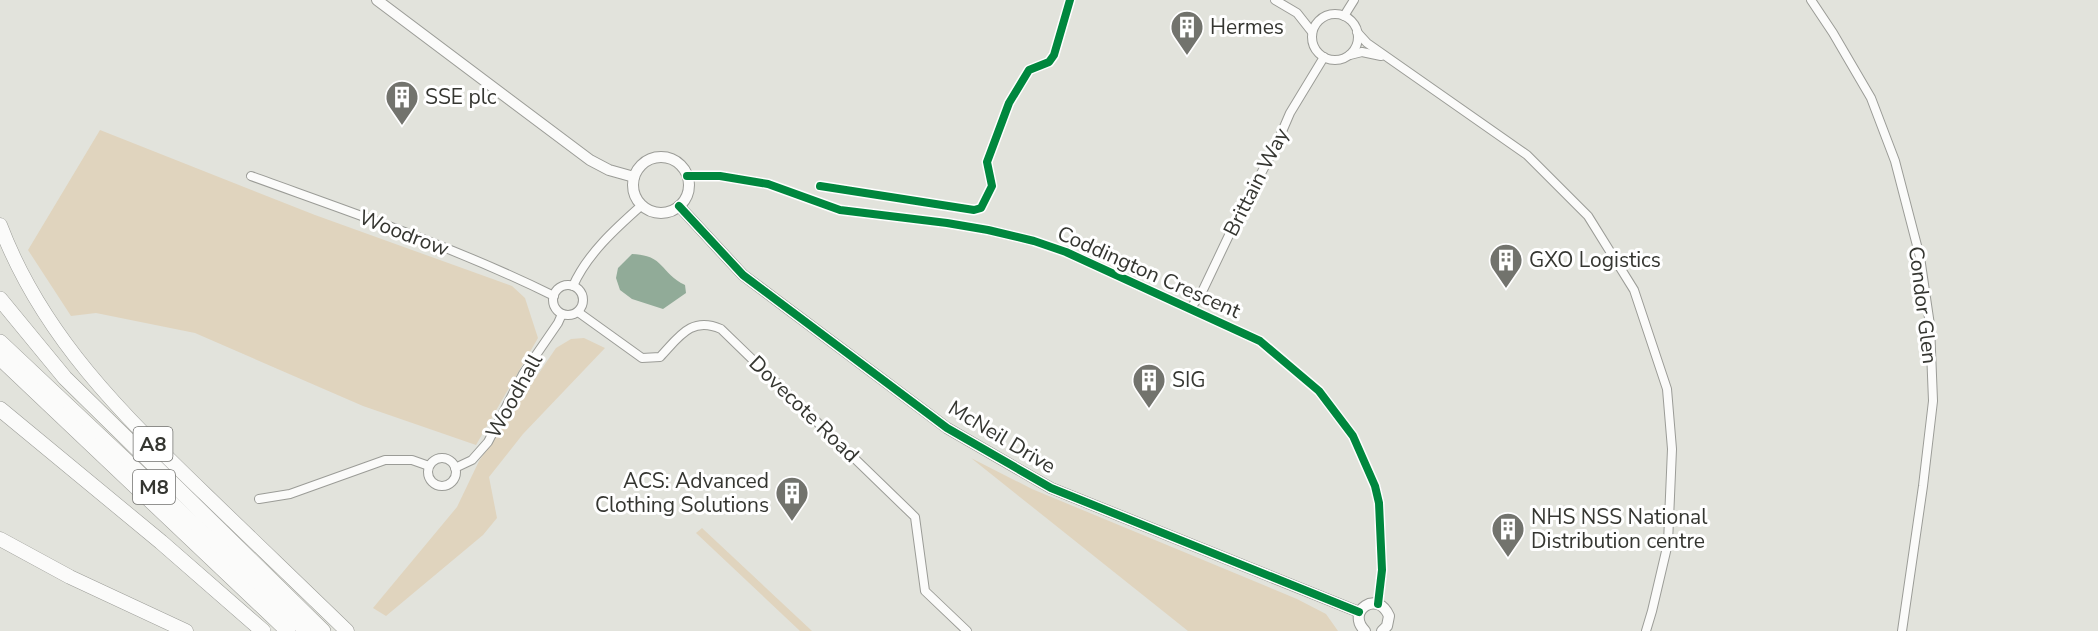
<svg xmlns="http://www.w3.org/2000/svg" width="2098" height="631" viewBox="0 0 2098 631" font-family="'Nunito Sans',sans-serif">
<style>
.green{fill:#e0d4be}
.water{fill:#91ab98}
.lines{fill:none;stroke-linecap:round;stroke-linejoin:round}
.minor-casing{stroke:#9b9c97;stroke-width:10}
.tertiary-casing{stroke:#9b9c97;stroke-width:12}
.trunk-casing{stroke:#9b9c97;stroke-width:15}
.motorway-casing{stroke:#9b9c97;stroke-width:16}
.minor{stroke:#fbfbfa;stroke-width:8}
.tertiary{stroke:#fbfbfa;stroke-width:10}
.trunk{stroke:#fbfbfa;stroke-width:14}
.motorway{stroke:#fbfbfa;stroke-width:15}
.cycleway-casing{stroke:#fff;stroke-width:11}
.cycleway{stroke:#00873e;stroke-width:8}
.labels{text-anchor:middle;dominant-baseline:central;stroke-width:6;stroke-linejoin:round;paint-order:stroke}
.shield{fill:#fff;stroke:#72726f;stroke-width:1.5}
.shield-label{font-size:20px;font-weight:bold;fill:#353631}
.poi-label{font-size:21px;fill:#353631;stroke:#fff;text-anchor:start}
.street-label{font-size:21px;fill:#353631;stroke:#fff}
</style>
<rect width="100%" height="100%" fill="#e2e3dc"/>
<g class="green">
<polygon points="100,130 315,215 512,286 525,298 538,338 476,445 363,406 195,333 96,313 71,316 28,250"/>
<polygon points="584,338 605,348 523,434 489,477 497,518 483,535 386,616 373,608 457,507 479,461 556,348 571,339"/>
<polygon points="971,458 1032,489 1297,599 1326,614 1338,631 1188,631"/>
<polygon points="702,528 812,631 800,631 696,533"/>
</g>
<path class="water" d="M 632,254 C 665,255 660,273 685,285 L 686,293 L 663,309 L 632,299 L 620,290 L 616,278 L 618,268 Z"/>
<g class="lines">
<defs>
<g id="minor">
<polyline points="1275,0 1297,13 1312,32"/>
<polyline points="1811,0 1833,33 1871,98 1895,161 1920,257 1930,325 1933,401 1923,486 1902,631"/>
<circle cx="1335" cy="37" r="23"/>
<polyline points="1344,16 1354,0"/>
<polyline points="1357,32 1367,43 1527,155 1588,216 1634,290 1667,389 1672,449 1668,543 1652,611 1646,631"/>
<polyline points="1350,55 1362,52 1381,56"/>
<path d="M 251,176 C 353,213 457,248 554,296"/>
<polyline points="687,176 720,176 768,184 840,210 947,223 988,230 1034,241 1066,252 1260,341 1319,391 1353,436 1375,486 1379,503 1382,570 1378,604"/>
<circle cx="568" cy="300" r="15"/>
<path d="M 573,286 C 587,254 616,228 642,205"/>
<polyline points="1190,309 1201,294 1231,231 1278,141 1290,113 1324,57"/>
<path d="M 578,312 L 642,358 L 660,357 C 679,337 691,316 721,329 L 915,517 L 925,591 L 967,631"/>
<circle cx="442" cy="472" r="14"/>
<polyline points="455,468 472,460 488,442 523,374 558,323 562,314"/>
<polyline points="259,499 290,494 385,460 412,460 429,466"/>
</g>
<g id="tertiary">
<polyline points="377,0 590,160 609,170 634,177"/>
<circle cx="661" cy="185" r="28"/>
<polyline points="679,206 743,275 947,428 1051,488 1359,612"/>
<path d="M 1365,631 C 1345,611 1378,589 1389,616 L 1387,626 L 1382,631"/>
</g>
<g id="trunk">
<path d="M 0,225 C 42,336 122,414 206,495 C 253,540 300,586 347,631"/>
<polyline points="0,539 70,577 186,631"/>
</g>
<g id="motorway">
<polyline points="0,299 65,378 323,631"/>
<polyline points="0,342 307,631"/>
<polyline points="0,358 288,631"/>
<polyline points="0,409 161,542 263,631"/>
</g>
</defs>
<use href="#minor" class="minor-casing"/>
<use href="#tertiary" class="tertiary-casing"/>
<use href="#trunk" class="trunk-casing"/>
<use href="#motorway" class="motorway-casing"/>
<use href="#minor" class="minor"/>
<use href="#tertiary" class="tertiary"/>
<use href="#trunk" class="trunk"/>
<use href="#motorway" class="motorway"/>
<defs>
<g id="cycleway">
<polyline points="687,176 720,176 768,184 840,210 947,223 988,230 1034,241 1066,252 1260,341 1319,391 1353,436 1375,486 1379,503 1382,570 1378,604"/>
<polyline points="820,186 974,210 981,208 992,186 987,162 1009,103 1029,70 1049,62 1054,55 1070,0"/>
<polyline points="679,206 743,275 947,428 1051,488 1359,612"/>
</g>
</defs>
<use href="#cycleway" class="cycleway-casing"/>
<use href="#cycleway" class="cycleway"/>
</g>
<defs>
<symbol id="building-pin" viewBox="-11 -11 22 30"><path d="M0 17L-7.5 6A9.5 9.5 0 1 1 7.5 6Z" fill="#72736d" stroke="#fff"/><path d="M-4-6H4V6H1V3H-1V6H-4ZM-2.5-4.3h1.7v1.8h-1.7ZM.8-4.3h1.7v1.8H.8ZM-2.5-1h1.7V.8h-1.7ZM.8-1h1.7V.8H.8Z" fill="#fff"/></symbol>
</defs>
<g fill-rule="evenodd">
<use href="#building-pin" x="1168" y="8" width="38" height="52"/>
<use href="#building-pin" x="383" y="78" width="38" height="52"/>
<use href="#building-pin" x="1487" y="241" width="38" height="52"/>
<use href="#building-pin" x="1130" y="361" width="38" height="52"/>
<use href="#building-pin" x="773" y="474" width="38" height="52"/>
<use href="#building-pin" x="1489" y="510" width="38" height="52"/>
</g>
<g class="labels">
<g class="shield">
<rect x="133.5" y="427" width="39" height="34" rx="4.5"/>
<rect x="133" y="470" width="42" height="34" rx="4.5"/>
</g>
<g class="shield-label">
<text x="153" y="444">A8</text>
<text x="154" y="487">M8</text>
</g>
<g class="poi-label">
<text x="1210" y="27">Hermes</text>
<text x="425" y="97">SSE plc</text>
<text x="1529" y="260">GXO Logistics</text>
<text x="1172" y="380">SIG</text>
<text x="769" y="481" text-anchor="end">ACS: Advanced<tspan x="769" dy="24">Clothing Solutions</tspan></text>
<text x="1531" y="517">NHS NSS National<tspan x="1531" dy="24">Distribution centre</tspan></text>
</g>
<g class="street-label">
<text transform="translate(1256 182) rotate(-63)">Brittain Way</text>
<text transform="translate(404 233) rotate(21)">Woodrow</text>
<text transform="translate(1149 272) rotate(24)">Coddington Crescent</text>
<text transform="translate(1923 305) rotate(83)">Condor Glen</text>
<text transform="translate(514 396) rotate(-61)">Woodhall</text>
<text transform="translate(804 409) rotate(44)">Dovecote Road</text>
<text transform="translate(1002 437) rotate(31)">McNeil Drive</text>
</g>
</g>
</svg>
